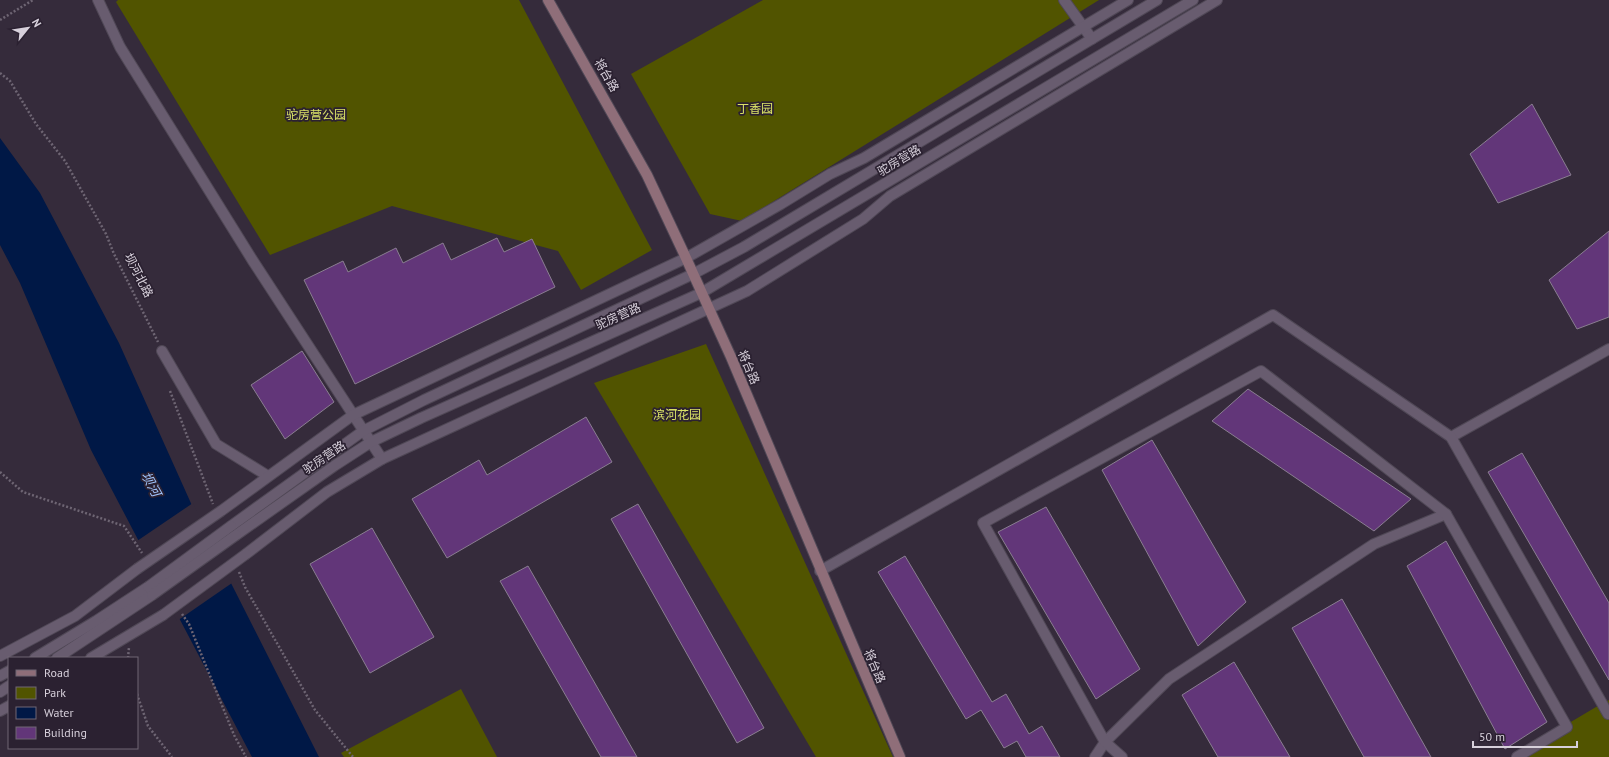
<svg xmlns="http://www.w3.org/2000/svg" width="1609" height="757" viewBox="0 0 1609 757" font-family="'PT Sans','Noto Sans SC',sans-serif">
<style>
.green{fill:#515400}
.water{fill:#001846}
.pier{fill:#352b3b}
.building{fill:#623679;stroke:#8a7e91}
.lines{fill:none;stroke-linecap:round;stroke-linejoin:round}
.minor-casing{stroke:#504856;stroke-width:12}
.tertiary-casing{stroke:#504856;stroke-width:12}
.secondary-casing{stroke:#504856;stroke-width:12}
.path{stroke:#6e6573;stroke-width:2.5;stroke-dasharray:2 2;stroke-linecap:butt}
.minor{stroke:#685c6f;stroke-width:10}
.tertiary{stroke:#685c6f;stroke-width:10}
.secondary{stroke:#8f6e79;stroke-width:10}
.minor-bridge-casing{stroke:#504856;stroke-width:12;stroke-linecap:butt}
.tertiary-bridge-casing{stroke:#504856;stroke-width:12;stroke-linecap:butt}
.minor-bridge{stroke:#685c6f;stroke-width:10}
.tertiary-bridge{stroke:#685c6f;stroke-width:10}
.labels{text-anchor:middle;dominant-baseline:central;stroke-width:3.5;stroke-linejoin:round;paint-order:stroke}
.street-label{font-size:12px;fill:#d7d0db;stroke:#2b2131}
.park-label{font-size:12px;fill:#dae267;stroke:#2b2131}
.water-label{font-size:13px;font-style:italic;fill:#a0c3fb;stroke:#2b2131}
</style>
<rect width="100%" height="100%" fill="#352b3b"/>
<g class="green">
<polygon points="118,0 519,0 652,250 581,290 558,251 392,206 270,255 116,2"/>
<polygon points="763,0 1099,0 742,221 710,214 631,74"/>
<polygon points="706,344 893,757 816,757 594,383"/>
<polygon points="461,689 497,757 344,757 341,753"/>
<polygon points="1609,700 1609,757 1512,757 1596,707"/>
</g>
<polygon class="water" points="0,138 40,193 119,343 194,510 319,757 252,757 91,450 20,283 0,245"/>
<polygon class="pier" points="193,503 232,583 177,621 137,541"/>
<g class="building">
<polygon points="1532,104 1571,175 1498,203 1470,154"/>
<polygon points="1609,231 1609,317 1577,329 1549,280"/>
<polygon points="497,238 504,252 532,239 555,287 355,384 304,280 343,261 348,272 396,248 403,263 443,243 451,260"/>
<polygon points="302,351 334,402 285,439 251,385"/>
<polygon points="1248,389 1411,499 1374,531 1212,421"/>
<polygon points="586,417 612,462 447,558 412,499 479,460 487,475"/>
<polygon points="1152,440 1246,602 1198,646 1102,470"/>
<polygon points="1522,453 1609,603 1609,680 1488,472"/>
<polygon points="638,504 764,728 737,743 611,519"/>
<polygon points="1046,507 1140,669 1096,699 998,532"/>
<polygon points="372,528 434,637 370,673 310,564"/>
<polygon points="1446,541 1547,722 1505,749 1407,566"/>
<polygon points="905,556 992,702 1006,694 1029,734 1042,726 1060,757 1026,757 1017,741 1004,748 981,710 966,719 878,572"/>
<polygon points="528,566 637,757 601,757 500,581"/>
<polygon points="1342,599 1431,757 1364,757 1292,628"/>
<polygon points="1234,662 1290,757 1218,757 1182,695"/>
</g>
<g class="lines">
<defs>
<g id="minor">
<polyline points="98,0 120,47 253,261 382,459"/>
<polyline points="1064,0 1092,39"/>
<polyline points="162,351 216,444 268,476"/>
<polyline points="1451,437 1609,349"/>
<polyline points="221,511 353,415 686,258 781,204 830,174 864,158 1128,0"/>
<polyline points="246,554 327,492 382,459 747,291 863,219 890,196 1217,0"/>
<polyline points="820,571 1273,315 1451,437 1608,714"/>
<polyline points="0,656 75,616 137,569"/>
<polyline points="91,658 163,615"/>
<polyline points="0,711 9,706"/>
<polyline points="1095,757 1105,742 1169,679 1374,544 1446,514"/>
<polyline points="1122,757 1105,742 983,523 1261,371 1446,514 1567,727 1517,757"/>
</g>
<g id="tertiary">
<polyline points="231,526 363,431 424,400 693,274 744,247 1157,0"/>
<polyline points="236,535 334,466 371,442 421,418 701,293 1193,0"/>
<polyline points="35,658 96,621 148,587"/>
<polyline points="57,658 152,595"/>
<polyline points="0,676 9,671"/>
<polyline points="0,692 9,686"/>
</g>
<polyline id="secondary" points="548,0 647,175 686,258 731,357 900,757"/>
</defs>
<use href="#minor" class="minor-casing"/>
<use href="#tertiary" class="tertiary-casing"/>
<use href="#secondary" class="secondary-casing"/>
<g class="path">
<polyline points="0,20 33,0"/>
<polyline points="0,73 10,81 36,124 65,161 106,234 114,254 158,342"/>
<polyline points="170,391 213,504"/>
<polyline points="0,472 23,492 124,526 142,553"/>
<polyline points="239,572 245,587 315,710 353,757"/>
<polyline points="182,614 189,624 234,735 246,757"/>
<polyline points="128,658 129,647"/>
<polyline points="137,694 148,726 172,757"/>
</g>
<use href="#minor" class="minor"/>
<use href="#tertiary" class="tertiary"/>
<use href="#secondary" class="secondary"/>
<defs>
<g id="minor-bridge">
<polyline points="137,569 221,511"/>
<polyline points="163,615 246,554"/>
</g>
<g id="tertiary-bridge">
<polyline points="148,587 231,526"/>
<polyline points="152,595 236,535"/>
</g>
</defs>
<use href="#minor-bridge" class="minor-bridge-casing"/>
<use href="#tertiary-bridge" class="tertiary-bridge-casing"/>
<use href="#minor-bridge" class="minor-bridge"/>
<use href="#tertiary-bridge" class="tertiary-bridge"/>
</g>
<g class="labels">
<g class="street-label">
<text transform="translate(607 75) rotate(60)">将台路</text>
<text transform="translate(899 160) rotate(-31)">驼房营路</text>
<text transform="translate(139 275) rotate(63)">坝河北路</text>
<text transform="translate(618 316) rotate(-24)">驼房营路</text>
<text transform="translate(749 367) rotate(67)">将台路</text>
<text transform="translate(324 457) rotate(-34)">驼房营路</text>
<text transform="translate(875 666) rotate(67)">将台路</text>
</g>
<g class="park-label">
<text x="755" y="108">丁香园</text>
<text x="316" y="114">驼房营公园</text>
<text x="677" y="414">滨河花园</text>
</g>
<g class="water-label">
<text transform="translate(151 484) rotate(61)">坝河</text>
</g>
</g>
<rect x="8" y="657" width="130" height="92" fill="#2b2131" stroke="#706775"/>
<rect x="16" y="670" width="20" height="6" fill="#8f6e79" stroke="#706775"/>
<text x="44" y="677" font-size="12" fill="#d7d0db">Road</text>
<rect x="16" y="687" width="20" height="12" fill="#515400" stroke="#706775"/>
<text x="44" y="697" font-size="12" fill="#d7d0db">Park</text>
<rect x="16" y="707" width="20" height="12" fill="#001846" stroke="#706775"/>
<text x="44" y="717" font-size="12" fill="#d7d0db">Water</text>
<rect x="16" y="727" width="20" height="12" fill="#623679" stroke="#706775"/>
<text x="44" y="737" font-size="12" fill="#d7d0db">Building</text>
<g transform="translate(28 28) rotate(60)" stroke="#2b2131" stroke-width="3" paint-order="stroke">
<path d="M0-3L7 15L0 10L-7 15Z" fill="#d7d0db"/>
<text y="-6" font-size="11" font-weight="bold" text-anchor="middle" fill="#d7d0db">N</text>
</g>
<path d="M1473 741v6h104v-6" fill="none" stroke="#d7d0db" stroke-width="2"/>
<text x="1479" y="741" font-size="12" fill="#d7d0db" stroke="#2b2131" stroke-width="3" paint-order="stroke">50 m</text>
</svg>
